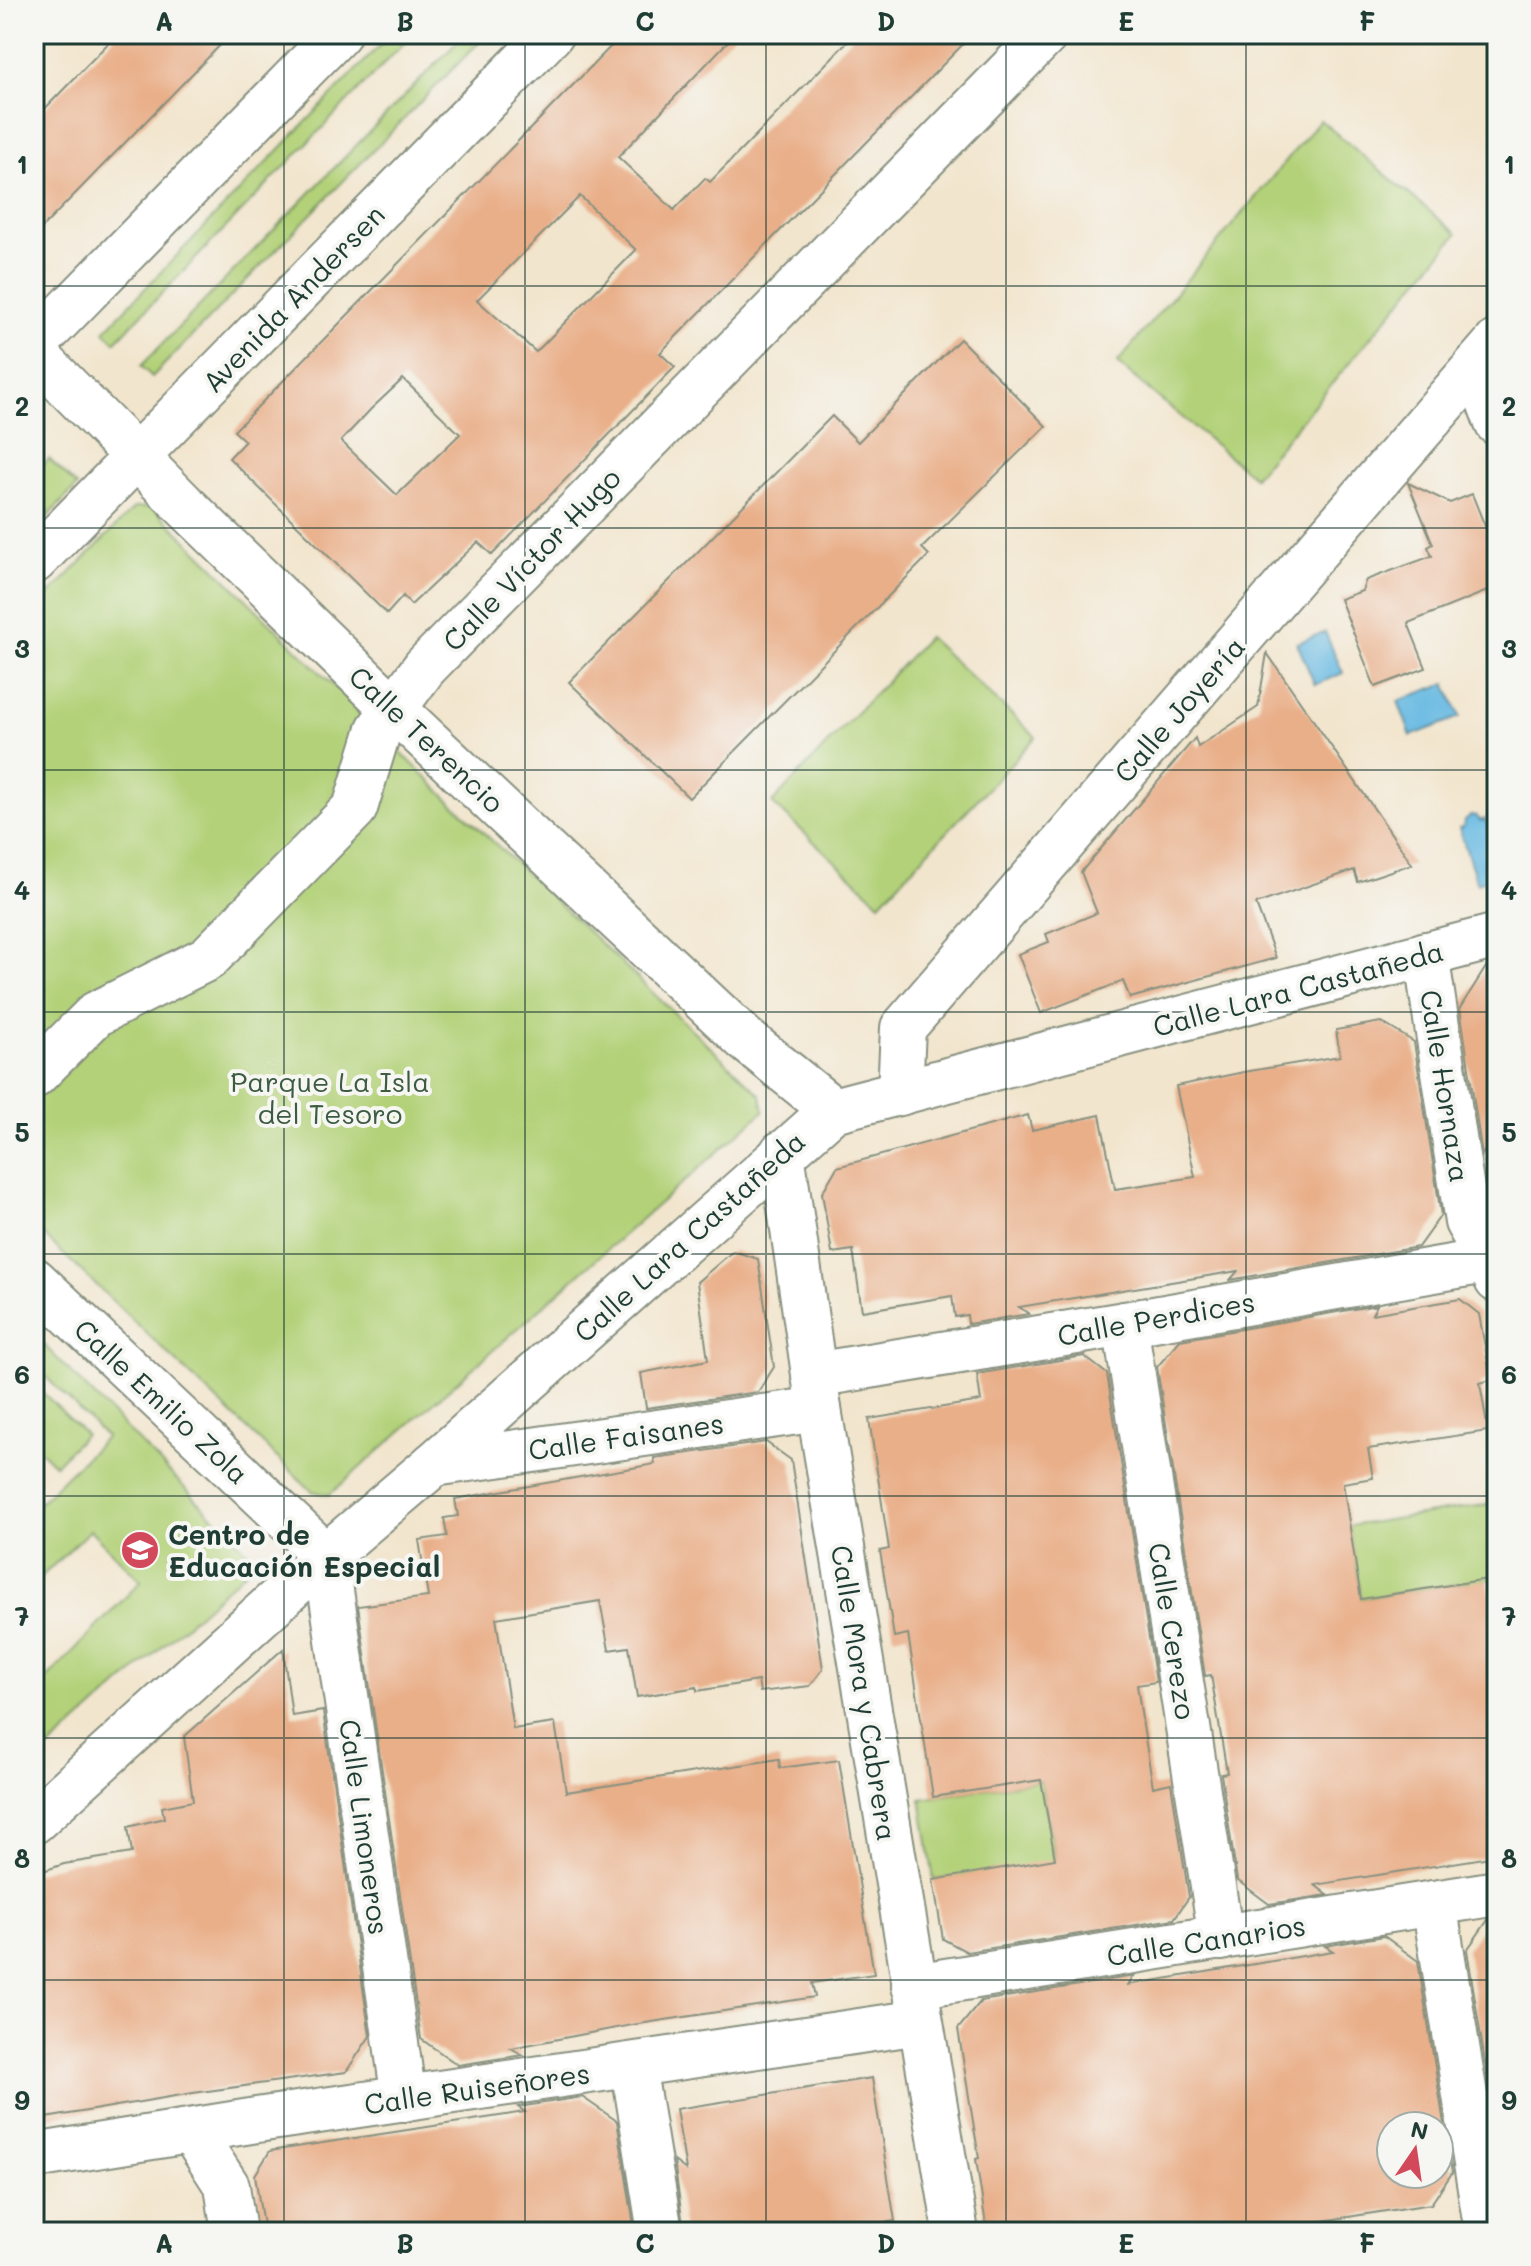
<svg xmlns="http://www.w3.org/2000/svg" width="1531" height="2266" viewBox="0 0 1531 2266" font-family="Mali,sans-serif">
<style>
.green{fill:#b2d178;stroke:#688756;stroke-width:2}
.water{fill:#67b9e2;stroke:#437b8b;stroke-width:2}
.building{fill:#e9af89;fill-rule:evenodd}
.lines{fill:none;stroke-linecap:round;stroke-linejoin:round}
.street-casing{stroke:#889180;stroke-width:48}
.secondary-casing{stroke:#889180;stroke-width:48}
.street{stroke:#fff;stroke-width:44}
.secondary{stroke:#fff;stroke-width:44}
.grid{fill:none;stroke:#1f3d34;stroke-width:2;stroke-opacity:0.55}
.labels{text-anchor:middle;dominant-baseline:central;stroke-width:8;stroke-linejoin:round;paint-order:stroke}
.street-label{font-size:28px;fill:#1f3d34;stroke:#f6f6f2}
.park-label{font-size:28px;fill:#3c5b42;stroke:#f6f6f2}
.poi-label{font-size:28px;font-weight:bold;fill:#1f3d34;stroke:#f6f6f2;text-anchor:start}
.neatline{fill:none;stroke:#1f3d34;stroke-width:3}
.grid-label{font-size:26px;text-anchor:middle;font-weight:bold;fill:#1f3d34}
</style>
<rect width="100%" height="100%" fill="#f6f6f2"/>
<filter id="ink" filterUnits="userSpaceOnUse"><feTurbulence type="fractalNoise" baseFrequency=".0125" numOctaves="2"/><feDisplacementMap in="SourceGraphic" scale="16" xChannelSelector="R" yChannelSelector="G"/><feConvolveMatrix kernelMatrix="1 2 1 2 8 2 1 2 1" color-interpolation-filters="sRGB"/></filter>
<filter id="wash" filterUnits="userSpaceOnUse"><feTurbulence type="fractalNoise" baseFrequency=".006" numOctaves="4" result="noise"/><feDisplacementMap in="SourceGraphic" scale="32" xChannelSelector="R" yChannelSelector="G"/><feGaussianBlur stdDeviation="1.8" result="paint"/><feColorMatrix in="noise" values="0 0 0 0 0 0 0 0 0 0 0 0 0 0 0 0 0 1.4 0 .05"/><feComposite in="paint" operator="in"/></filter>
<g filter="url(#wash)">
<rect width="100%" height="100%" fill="#f2e5cd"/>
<g class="green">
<polygon points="391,34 413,34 115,342 104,331"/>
<polygon points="465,34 487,34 152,377 141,366"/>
<polygon points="1320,120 1457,234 1254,477 1117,363"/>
<polygon points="49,459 77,486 34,531 34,474"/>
<polygon points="153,507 446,797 761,1095 764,1111 329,1495 312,1491 34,1226 34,610 134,508"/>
<polygon points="928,637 1036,737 880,903 772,803"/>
<polygon points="34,1335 257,1561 34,1762 34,1692 141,1581 90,1530 40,1578 34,1572 34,1508 106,1437 34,1365"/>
<polygon points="34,1384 85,1434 55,1465 34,1445"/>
<polygon points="1497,1503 1497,1578 1361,1599 1349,1526"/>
<polygon points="1041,1780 1055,1861 934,1880 921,1799"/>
</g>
<g class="water">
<polygon points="1325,632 1343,673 1315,685 1297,643"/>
<polygon points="1446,683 1460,717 1411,736 1398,701"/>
<polygon points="1471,815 1476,816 1481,821 1485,819 1497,855 1497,876 1477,883 1459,828 1464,826 1465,820"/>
</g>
<g id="blocks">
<g class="building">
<polygon points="117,34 231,34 34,236 34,120"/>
<path d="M 623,34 L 735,34 L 618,157 L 674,210 L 705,178 L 710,182 L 855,34 L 973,34 L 660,353 L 675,367 L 492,555 L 478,542 L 411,605 L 403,596 L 387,614 L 229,458 L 245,441 L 234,431 ZM 580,196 L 636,250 L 536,352 L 477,300 ZM 403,379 L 460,434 L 397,495 L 341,441 L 371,409 Z"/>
<polygon points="960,339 1046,426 922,548 929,555 689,798 569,682 832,416 858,442"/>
<polygon points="1408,483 1450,503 1472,494 1497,556 1497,587 1408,623 1426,668 1375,687 1340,599 1362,591 1366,580 1432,556 1428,547 1433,544"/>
<polygon points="1267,653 1412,864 1358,882 1354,870 1256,904 1276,958 1130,998 1123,981 1041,1013 1018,954 1049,942 1046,934 1097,913 1081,872 1195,738 1198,747 1258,707"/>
<polygon points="1497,962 1497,1134 1482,1155 1460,1008 1488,964"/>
<polygon points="1381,1022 1414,1042 1441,1215 1418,1247 1230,1280 1238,1271 1019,1307 1029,1314 968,1324 967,1315 955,1317 952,1296 862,1311 853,1250 832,1253 822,1193 837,1167 1028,1115 1032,1130 1100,1115 1115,1189 1195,1177 1176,1086 1244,1072 1340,1056 1336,1030"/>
<polygon points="733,1251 758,1259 774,1367 758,1392 646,1408 641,1373 708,1360 697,1282"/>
<polygon points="1460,1299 1479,1314 1491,1380 1480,1383 1488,1431 1368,1449 1373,1478 1343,1483 1361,1599 1488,1579 1497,1633 1497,1856 1315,1885 1328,1895 1269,1904 1237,1880 1221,1774 1227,1773 1211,1675 1205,1676 1157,1367 1180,1340 1377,1305 1372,1314"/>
<polygon points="1084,1356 1107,1374 1156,1682 1137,1685 1143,1726 1153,1787 1171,1783 1189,1897 1174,1919 967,1952 943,1939 933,1880 1055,1859 1041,1780 933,1797 908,1634 894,1637 891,1618 880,1551 889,1549 869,1419 981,1401 977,1374"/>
<polygon points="766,1442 791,1460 823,1669 810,1686 760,1692 758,1681 697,1691 697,1687 637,1697 629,1647 609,1650 600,1601 496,1618 513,1729 555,1723 566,1792 779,1759 780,1768 839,1760 874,1974 812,1983 815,1997 632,2025 511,2048 523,2055 458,2065 421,2039 358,1606 428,1597 419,1540 447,1536 444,1518 458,1516 455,1499 655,1464 654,1458"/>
<polygon points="283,1649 292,1716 323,1711 370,2036 346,2072 193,2093 34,2120 34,1874 64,1864 132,1853 128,1827 164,1818 162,1807 193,1801 184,1737"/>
<polygon points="1497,1918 1497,2105 1493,2112 1467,1950 1488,1920"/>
<path d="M 1384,1936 L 1418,1961 L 1452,2173 L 1431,2204 L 1252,2232 L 987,2232 L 976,2159 L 979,2158 L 958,2029 L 981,2001 L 1134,1976 L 1128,1985 L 1333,1951 L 1325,1946 ZM 1391,2126 L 1439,2126 L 1439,2174 L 1391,2174 Z"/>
<polygon points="872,2078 895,2221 830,2232 684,2232 674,2161 686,2170 676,2109"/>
<polygon points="582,2097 617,2121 635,2232 264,2232 255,2175 270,2151 525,2112 518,2107"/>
</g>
</g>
</g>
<g filter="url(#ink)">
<use href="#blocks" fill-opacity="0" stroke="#889180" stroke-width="2"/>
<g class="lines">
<defs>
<g id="street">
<polyline points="34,345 338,34"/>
<polyline points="34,353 181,502 393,708 745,1039 833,1110"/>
<polyline points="1476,366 1497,423"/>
<polyline points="34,561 551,34"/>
<polyline points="1426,954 1467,1222 1489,1261 1497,1280"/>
<polyline points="34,1076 96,1014 208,958 355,808 379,729 425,667 1046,34"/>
<polyline points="900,1093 903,1028 1497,342"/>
<polyline points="782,1153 819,1409 956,2232"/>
<polyline points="34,1280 326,1556 404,2099"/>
<polyline points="1125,1324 1221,1938"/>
<polyline points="814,1375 1125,1324 1497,1259"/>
<polyline points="434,1464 819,1409"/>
<polyline points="1434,1903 1487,2232"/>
<polyline points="914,1986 1497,1893"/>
<polyline points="633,2065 660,2232"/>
<polyline points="192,2132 227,2186 234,2232"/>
<polyline points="34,2156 257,2120 920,2022"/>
</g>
<polyline id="secondary" points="34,1821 326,1556 434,1464 833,1110 1497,936"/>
</defs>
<use href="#street" class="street-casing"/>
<use href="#secondary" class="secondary-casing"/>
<use href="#street" class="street"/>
<use href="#secondary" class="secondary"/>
</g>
</g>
<path class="grid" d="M 284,34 L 284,2232M 525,34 L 525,2232M 766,34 L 766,2232M 1006,34 L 1006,2232M 1246,34 L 1246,2232M 34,286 L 1497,286M 34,528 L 1497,528M 34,770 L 1497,770M 34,1012 L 1497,1012M 34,1254 L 1497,1254M 34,1496 L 1497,1496M 34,1738 L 1497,1738M 34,1980 L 1497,1980"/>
<defs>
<symbol id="school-disc" viewBox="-11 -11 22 22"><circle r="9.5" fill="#d1495b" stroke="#f6f6f2"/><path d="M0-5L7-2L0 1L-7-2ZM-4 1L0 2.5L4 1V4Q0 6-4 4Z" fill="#fff"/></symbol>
</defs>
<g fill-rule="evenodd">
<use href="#school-disc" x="118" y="1528" width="44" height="44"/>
</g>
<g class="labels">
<g class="street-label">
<text transform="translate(293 298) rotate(-46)">Avenida Andersen</text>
<text transform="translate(531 559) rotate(-46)">Calle Víctor Hugo</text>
<text transform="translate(1179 709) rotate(-49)">Calle Joyería</text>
<text transform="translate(427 739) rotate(43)">Calle Terencio</text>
<text transform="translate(1298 988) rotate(-15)">Calle Lara Castañeda</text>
<text transform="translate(1446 1086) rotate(81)">Calle Hornaza</text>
<text transform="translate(689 1236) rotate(-42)">Calle Lara Castañeda</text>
<text transform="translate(1156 1318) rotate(-10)">Calle Perdices</text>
<text transform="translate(162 1401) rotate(43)">Calle Emilio Zola</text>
<text transform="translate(626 1436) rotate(-8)">Calle Faisanes</text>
<text transform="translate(1173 1631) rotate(81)">Calle Cerezo</text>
<text transform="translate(865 1693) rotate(81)">Calle Mora y Cabrera</text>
<text transform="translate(365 1827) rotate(82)">Calle Limoneros</text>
<text transform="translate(1206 1940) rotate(-9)">Calle Canarios</text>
<text transform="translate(477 2088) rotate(-8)">Calle Ruiseñores</text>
</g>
<g class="park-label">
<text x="330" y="1081">Parque La Isla<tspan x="330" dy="32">del Tesoro</tspan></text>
</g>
<g class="poi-label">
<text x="168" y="1534">Centro de<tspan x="168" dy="32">Educación Especial</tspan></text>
</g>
</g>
<rect width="1531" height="2266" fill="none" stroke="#f6f6f2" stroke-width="88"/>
<g transform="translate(1415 2150) rotate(13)"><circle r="38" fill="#f6f6f2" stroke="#a0aca6" stroke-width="2"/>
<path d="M0-6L14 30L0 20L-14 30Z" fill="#d1495b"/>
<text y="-12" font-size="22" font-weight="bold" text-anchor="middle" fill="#1f3d34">N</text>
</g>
<rect x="44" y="44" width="1443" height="2178" class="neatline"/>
<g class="grid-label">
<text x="164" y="31">A</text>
<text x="405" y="31">B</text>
<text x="645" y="31">C</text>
<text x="886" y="31">D</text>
<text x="1126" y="31">E</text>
<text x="1367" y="31">F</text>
<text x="22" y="174">1</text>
<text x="1509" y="174">1</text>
<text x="22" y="416">2</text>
<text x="1509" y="416">2</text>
<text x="22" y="658">3</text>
<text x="1509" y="658">3</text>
<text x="22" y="900">4</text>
<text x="1509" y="900">4</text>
<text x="22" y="1142">5</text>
<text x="1509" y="1142">5</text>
<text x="22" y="1384">6</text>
<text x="1509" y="1384">6</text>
<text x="22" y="1626">7</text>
<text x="1509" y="1626">7</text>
<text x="22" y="1868">8</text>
<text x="1509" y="1868">8</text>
<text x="22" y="2110">9</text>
<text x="1509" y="2110">9</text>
<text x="164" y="2253">A</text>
<text x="405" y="2253">B</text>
<text x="645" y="2253">C</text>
<text x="886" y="2253">D</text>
<text x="1126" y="2253">E</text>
<text x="1367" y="2253">F</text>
</g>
</svg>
